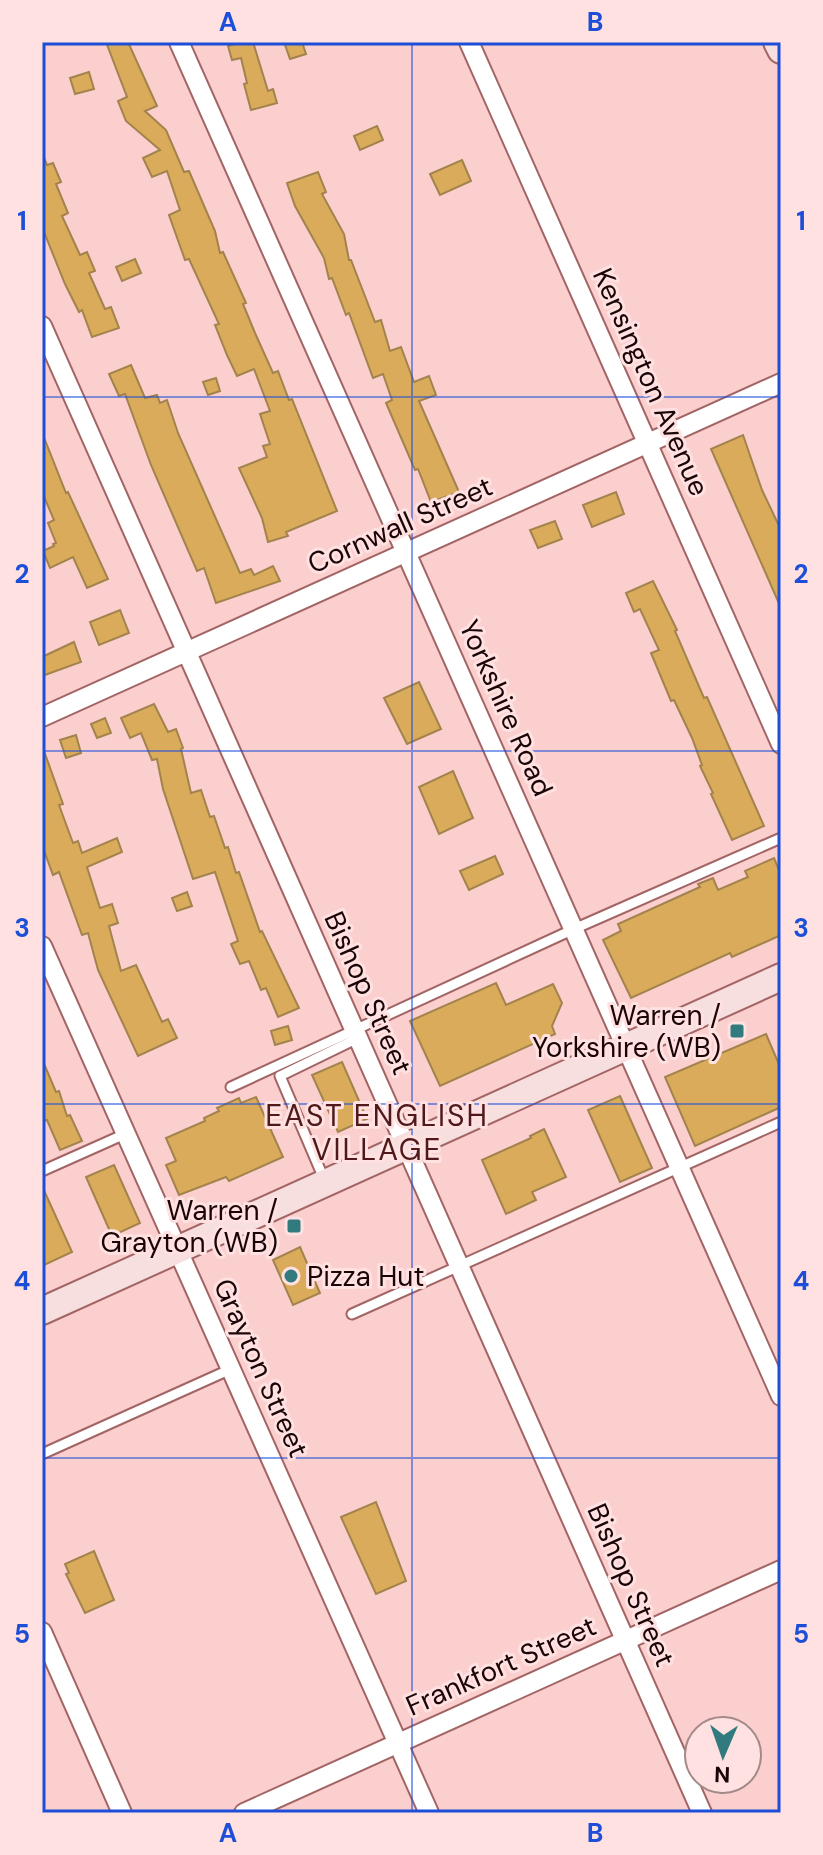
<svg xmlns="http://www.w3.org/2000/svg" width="823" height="1855" viewBox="0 0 823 1855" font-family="'DM Sans',sans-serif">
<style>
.building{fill:#d9ab5a;stroke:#a3834d;stroke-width:2}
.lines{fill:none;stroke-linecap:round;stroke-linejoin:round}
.lane-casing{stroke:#a36464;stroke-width:13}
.street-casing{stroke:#a36464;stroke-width:22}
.secondary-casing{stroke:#a36464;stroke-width:30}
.lane{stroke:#fff;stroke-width:9}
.street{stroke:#fff;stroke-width:18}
.secondary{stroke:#f7dfdf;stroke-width:26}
.grid{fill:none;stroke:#1d4ed8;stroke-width:2;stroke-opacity:0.55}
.poi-dot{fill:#317a7e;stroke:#fee1e0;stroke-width:3}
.labels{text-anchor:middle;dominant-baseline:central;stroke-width:6;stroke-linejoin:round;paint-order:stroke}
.street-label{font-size:28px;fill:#1a0405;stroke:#fee1e0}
.poi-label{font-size:28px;fill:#1a0405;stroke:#fee1e0;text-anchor:end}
.neighbourhood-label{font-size:30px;letter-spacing:2px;fill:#4f191c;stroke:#fee1e0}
.neatline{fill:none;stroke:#1d4ed8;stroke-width:3}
.grid-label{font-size:26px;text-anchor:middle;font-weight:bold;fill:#1d4ed8}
</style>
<rect width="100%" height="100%" fill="#fbcfce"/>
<g class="building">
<polygon points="106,42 128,42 157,106 145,111 166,130 184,172 189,171 215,231 220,253 223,252 246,303 243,304 255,333 273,373 278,371 289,400 292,399 337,511 286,532 288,536 268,542 262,518 239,468 267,457 263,446 270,444 260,414 270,411 254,369 237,376 227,355 215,325 219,324 189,259 185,260 169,215 180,210 167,171 152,177 143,158 160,150 126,121 118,101 127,97"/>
<polygon points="242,42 253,42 268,91 273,89 277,103 251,110 244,84 247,83 241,58 232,60 228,46"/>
<polygon points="284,42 302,42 306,54 290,59"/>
<polygon points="89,72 94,89 75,94 70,78"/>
<polygon points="377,126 383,140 360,150 354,136"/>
<polygon points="42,153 47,165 53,163 61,182 56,184 68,213 62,216 80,255 87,252 95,271 89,273 105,309 111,307 119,328 92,337 82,310 79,312 65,284 42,227"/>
<polygon points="462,160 471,181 440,195 430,174"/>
<polygon points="318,172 326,192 322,194 344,234 349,260 351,260 375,322 381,320 390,351 401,347 414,382 429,376 436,395 419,401 459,492 431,502 418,469 415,470 386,403 392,400 383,374 373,378 349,313 346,315 332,278 329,279 324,258 295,206 287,183"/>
<polygon points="135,259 141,273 122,281 116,267"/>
<polygon points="131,365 145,398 157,395 160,403 167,400 178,433 240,573 251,569 254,575 273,566 280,581 216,603 204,568 197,571 151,465 125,394 119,396 109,374"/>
<polygon points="216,378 220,391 208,395 203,382"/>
<polygon points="43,435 66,493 68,492 108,579 87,588 73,557 50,568 43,551 54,546 53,544 56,543 48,523 54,520 42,492"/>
<polygon points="743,435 762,490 781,530 781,608 711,449"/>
<polygon points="616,492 624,514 592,527 583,505"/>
<polygon points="555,521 562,539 538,548 530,530"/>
<polygon points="653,581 677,630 675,631 704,698 707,697 764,826 732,840 711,794 713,793 700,766 702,765 692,738 674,700 671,701 651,653 659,650 640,609 634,612 626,593"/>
<polygon points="120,610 129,633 99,645 90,622"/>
<polygon points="74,642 81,662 42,676 42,657"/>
<polygon points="419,682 441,729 407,744 384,698"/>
<polygon points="154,704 168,732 176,729 183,748 181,749 191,793 201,790 210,817 214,816 225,848 228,847 236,873 239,872 260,932 262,931 299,1008 278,1017 266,988 261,990 249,961 240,964 231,944 238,941 215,872 193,879 163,789 157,759 152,760 141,733 130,738 121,718"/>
<polygon points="105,718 111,733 97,738 91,724"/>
<polygon points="76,735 81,753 66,758 60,740"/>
<polygon points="44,751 63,804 59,805 73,843 78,841 82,853 117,838 122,852 87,867 100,908 112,904 118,923 109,926 121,971 136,965 162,1022 168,1019 177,1038 138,1056 98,970 88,933 82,935 59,872 53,875 42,845"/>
<polygon points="453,771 473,818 439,834 419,787"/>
<polygon points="495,856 503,874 469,890 460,871"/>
<polygon points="774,858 781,875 781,935 732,957 730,953 631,998 603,940 621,931 618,924 700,887 698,884 713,878 718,890 748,877 745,871"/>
<polygon points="187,892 192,906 177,911 172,898"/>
<polygon points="496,983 506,1005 553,984 562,1003 552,1026 555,1034 440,1086 410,1021"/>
<polygon points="288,1026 292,1040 275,1045 271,1031"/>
<polygon points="766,1034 781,1069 781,1107 695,1146 665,1077"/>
<polygon points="42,1059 56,1092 59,1091 67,1116 70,1115 82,1141 60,1150 47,1120 42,1121"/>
<polygon points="342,1062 367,1119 338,1132 312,1075"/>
<polygon points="620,1096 652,1168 620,1182 588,1110"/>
<polygon points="256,1097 283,1157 229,1181 226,1177 179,1195 166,1165 176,1161 166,1138 205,1121 204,1118 219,1111 217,1108 239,1098 241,1103"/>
<polygon points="544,1129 566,1177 532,1192 536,1200 506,1214 482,1160 531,1138 530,1136"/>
<polygon points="114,1165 140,1223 112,1236 86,1177"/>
<polygon points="42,1186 72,1252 42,1266"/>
<polygon points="300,1247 320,1293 293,1305 273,1260"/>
<polygon points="376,1502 406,1581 376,1594 341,1517"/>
<polygon points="94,1551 114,1600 85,1613 66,1574 69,1573 65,1564"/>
</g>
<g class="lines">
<defs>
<g id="lane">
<polyline points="231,1087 574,929 781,838"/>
<polyline points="42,1171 125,1134"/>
<polyline points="324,1179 280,1076 358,1038"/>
<polyline points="352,1314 781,1122"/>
<polyline points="42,1454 231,1369"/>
</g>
<g id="street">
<polyline points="179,42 781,1396"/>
<polyline points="469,42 781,744"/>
<polyline points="42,326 702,1813"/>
<polyline points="42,717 781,383"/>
<polyline points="42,946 429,1813"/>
<polyline points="42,1632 122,1813"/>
<polyline points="244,1813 781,1570"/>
</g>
<g id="secondary">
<polyline points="777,42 781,50"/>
<polyline points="42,1311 781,977"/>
</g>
</defs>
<use href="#lane" class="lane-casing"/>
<use href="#street" class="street-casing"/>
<use href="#secondary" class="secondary-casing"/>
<use href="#lane" class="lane"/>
<use href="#street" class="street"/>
<use href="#secondary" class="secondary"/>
</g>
<path class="grid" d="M 412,42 L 412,1813M 42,397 L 781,397M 42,751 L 781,751M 42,1104 L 781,1104M 42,1458 L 781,1458"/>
<g class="poi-dot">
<rect x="729" y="1023" width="16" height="16" rx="4"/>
<rect x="286" y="1218" width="16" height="16" rx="4"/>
<circle cx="291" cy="1276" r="8"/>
</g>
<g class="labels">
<g class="street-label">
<text transform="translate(651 382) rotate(66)">Kensington Avenue</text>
<text transform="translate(400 525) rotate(-24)">Cornwall Street</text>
<text transform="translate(506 708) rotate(66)">Yorkshire Road</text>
<text transform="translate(368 993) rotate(66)">Bishop Street</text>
<text transform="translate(261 1368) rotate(66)">Grayton Street</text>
<text transform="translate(631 1585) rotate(66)">Bishop Street</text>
<text transform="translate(501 1666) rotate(-24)">Frankfort Street</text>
</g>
<g class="poi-label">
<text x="721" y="1015">Warren /<tspan x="721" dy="32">Yorkshire (WB)</tspan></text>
<text x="278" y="1210">Warren /<tspan x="278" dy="32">Grayton (WB)</tspan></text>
<text x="307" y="1276" text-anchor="start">Pizza Hut</text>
</g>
<g class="neighbourhood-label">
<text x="377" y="1115">EAST ENGLISH<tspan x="377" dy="34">VILLAGE</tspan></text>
</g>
</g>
<rect width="823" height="1855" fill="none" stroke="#fee1e0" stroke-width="88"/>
<g transform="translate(723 1755) rotate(182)"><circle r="38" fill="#fee1e0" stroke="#a38988" stroke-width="2"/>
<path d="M0-6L14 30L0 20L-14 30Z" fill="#317a7e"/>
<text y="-12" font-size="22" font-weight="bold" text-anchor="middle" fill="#1a0405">N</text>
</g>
<rect x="44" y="44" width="735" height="1767" class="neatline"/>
<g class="grid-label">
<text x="228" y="31">A</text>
<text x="595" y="31">B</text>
<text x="22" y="230">1</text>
<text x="801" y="230">1</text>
<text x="22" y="583">2</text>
<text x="801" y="583">2</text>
<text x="22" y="937">3</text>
<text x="801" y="937">3</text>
<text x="22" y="1290">4</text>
<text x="801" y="1290">4</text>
<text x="22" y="1643">5</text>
<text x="801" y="1643">5</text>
<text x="228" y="1842">A</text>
<text x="595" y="1842">B</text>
</g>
</svg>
